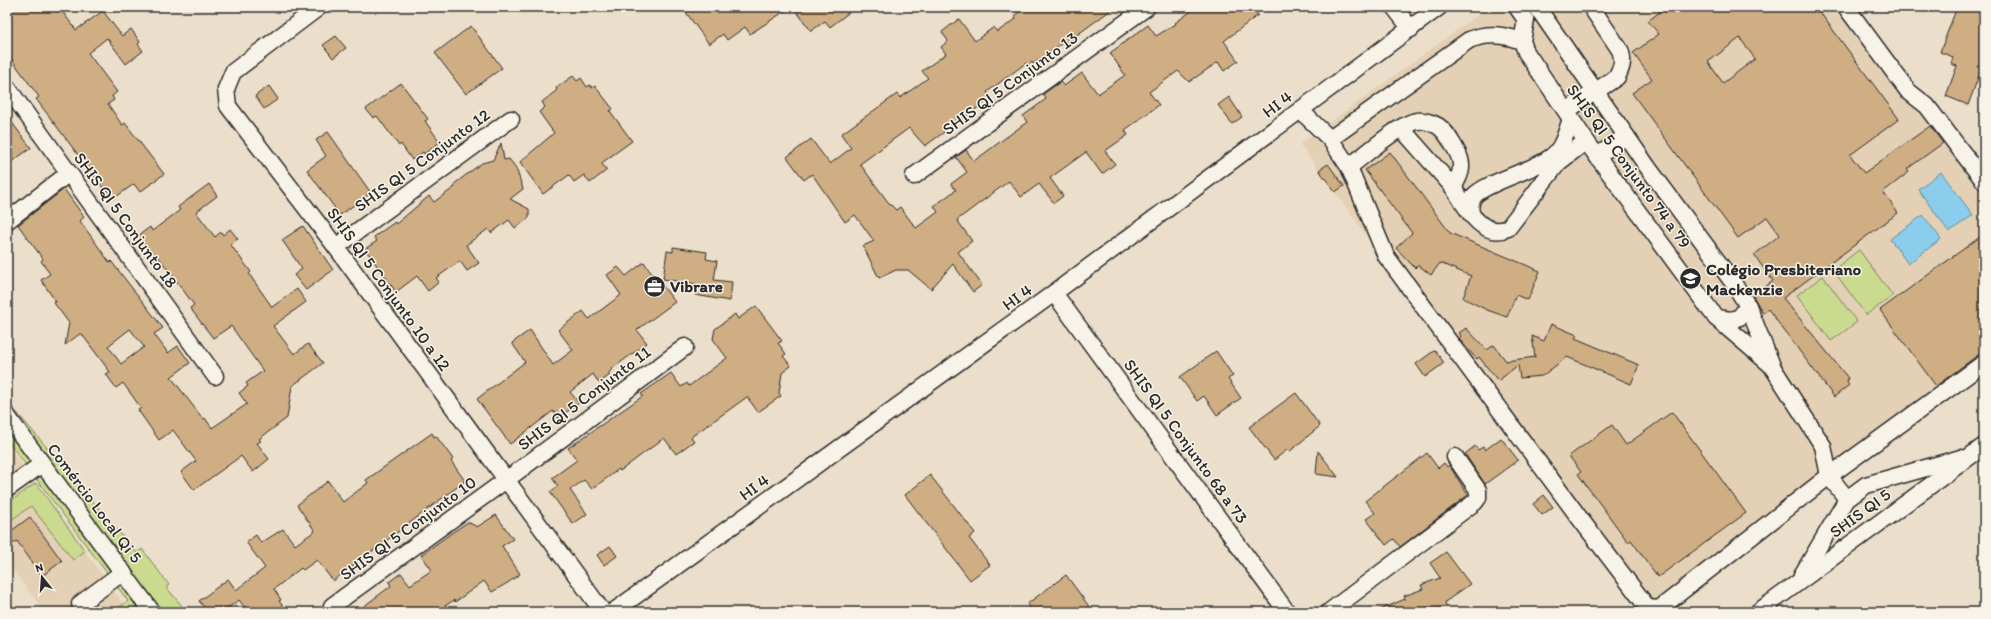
<svg xmlns="http://www.w3.org/2000/svg" width="1991" height="619" viewBox="0 0 1991 619" font-family="Itim,sans-serif">
<style>
.built{fill:#e3d0b5}
.green{fill:#cadb8f;stroke:#7a835d}
.water{fill:#8bcdec;stroke:#658c9f}
.building{fill:#d0ae83;stroke:#2b2b2b;fill-rule:evenodd}
.lines{fill:none;stroke-linecap:round;stroke-linejoin:round}
.minor-casing{stroke:#2b2b2b;stroke-width:19}
.minor{stroke:#f7f3e8;stroke-width:16}
.labels{text-anchor:middle;dominant-baseline:central;stroke-width:3;stroke-linejoin:round;paint-order:stroke}
.street-label{font-size:17px;fill:#2b2b2b;stroke:#f7f3e8}
.poi-label{font-size:17px;font-weight:bold;fill:#2b2b2b;stroke:#f7f3e8;text-anchor:start}
</style>
<rect width="100%" height="100%" fill="#ebdeca"/>
<filter id="ink" filterUnits="userSpaceOnUse"><feTurbulence type="fractalNoise" baseFrequency=".025" numOctaves="2"/><feDisplacementMap in="SourceGraphic" scale="8" xChannelSelector="R" yChannelSelector="G"/><feConvolveMatrix kernelMatrix="1 2 1 2 8 2 1 2 1" color-interpolation-filters="sRGB"/></filter>
<g filter="url(#ink)">
<g class="built">
<polygon points="1489,7 1854,7 1984,186 1984,372 1641,612 1300,144"/>
<polygon points="7,444 129,612 45,612 7,562"/>
</g>
<g class="green">
<polygon points="1859,250 1893,296 1866,315 1833,270"/>
<polygon points="1823,276 1857,322 1831,341 1797,295"/>
<polygon points="7,401 137,553 142,549 169,585 166,587 187,612 112,612 128,601 7,440"/>
<polygon points="36,483 85,551 73,560 31,506 7,523 7,504"/>
</g>
<g class="water">
<polygon points="1941,172 1973,215 1949,232 1918,189"/>
<polygon points="1923,215 1941,239 1908,264 1890,239"/>
</g>
<g class="building">
<polygon points="7,7 59,7 76,30 103,11 122,36 131,29 140,42 138,44 143,51 126,64 107,38 88,53 117,92 112,96 114,100 108,104 122,125 125,123 164,174 140,192 134,184 113,199 105,187 103,188 36,99 39,97 7,53"/>
<polygon points="682,7 791,7 750,34 745,27 727,40 723,34 709,44"/>
<polygon points="793,7 856,7 830,27 825,21 811,31"/>
<polygon points="1026,7 1115,7 1066,43 1065,41 1033,64 1032,62 1028,65 1026,63 987,92 991,98 925,146 909,128 860,164 888,202 896,210 900,207 916,228 938,212 934,206 956,190 951,184 967,172 956,157 966,150 974,161 1027,122 1023,116 1046,99 1043,94 1060,82 1064,86 1082,73 1098,94 1125,75 1110,53 1148,25 1156,36 1176,24 1175,23 1190,12 1186,7 1252,7 1258,15 1224,41 1238,61 1224,71 1218,62 1189,82 1178,71 1149,92 1159,105 1125,130 1128,135 1105,151 1115,164 1102,174 1086,152 1050,178 1063,196 1054,203 1039,184 1021,197 1009,181 957,220 972,241 958,252 982,285 973,292 953,264 931,289 908,270 896,270 879,278 863,246 874,241 855,215 845,222 812,174 804,180 787,157 811,139 830,164 851,148 841,134 897,94 900,98 928,78 922,71 946,54 941,47 948,41 942,32 959,19 975,41 994,27 997,32 1016,19 1015,15"/>
<path d="M 1666,7 L 1816,7 L 1899,119 L 1850,155 L 1864,173 L 1930,126 L 1943,143 L 1907,169 L 1909,172 L 1883,192 L 1898,213 L 1783,298 L 1848,378 L 1847,381 L 1849,385 L 1834,397 L 1768,309 L 1763,313 L 1753,296 L 1773,281 L 1754,255 L 1780,235 L 1767,217 L 1738,238 L 1632,93 L 1652,79 L 1633,53 L 1659,34 L 1648,21 ZM 1740,38 L 1755,59 L 1723,83 L 1708,62 Z"/>
<polygon points="1957,7 1984,7 1984,62 1968,105 1946,96 1957,66 1951,64 1953,57 1940,52"/>
<polygon points="471,26 502,68 466,94 435,53"/>
<polygon points="336,36 346,48 333,58 323,45"/>
<polygon points="573,76 577,81 581,78 587,87 590,85 592,88 595,86 613,109 610,111 632,141 603,162 602,164 607,170 590,183 584,175 574,182 569,175 543,194 520,162 554,133 539,112 545,107 542,102 557,90 556,88"/>
<polygon points="401,83 428,119 425,121 440,142 424,154 423,152 412,160 401,144 399,146 377,116 373,118 366,109"/>
<polygon points="269,86 278,99 264,109 255,96"/>
<polygon points="1229,97 1242,117 1232,124 1218,105"/>
<polygon points="7,116 31,148 7,165"/>
<polygon points="328,132 371,193 340,215 307,170 326,156 316,140"/>
<polygon points="501,143 504,160 509,159 516,168 523,189 510,199 529,209 529,218 515,228 509,220 491,233 488,229 466,245 479,263 467,271 460,261 436,278 439,282 428,291 417,276 396,292 365,249 377,241 374,237 395,222 396,224 429,196 434,202 455,187 453,185 475,168 482,163 493,160"/>
<polygon points="1390,152 1450,233 1540,271 1528,300 1516,295 1507,317 1487,310 1463,298 1471,276 1440,263 1431,275 1418,265 1415,268 1396,248 1412,233 1365,170"/>
<polygon points="1328,164 1344,186 1335,192 1319,170"/>
<path d="M 209,184 L 217,196 L 196,212 L 215,237 L 221,232 L 223,235 L 230,229 L 238,239 L 230,244 L 251,272 L 249,274 L 272,307 L 297,289 L 306,302 L 273,326 L 294,354 L 308,344 L 323,363 L 292,386 L 287,418 L 259,439 L 261,441 L 257,443 L 269,459 L 253,472 L 241,456 L 194,490 L 181,472 L 196,461 L 173,430 L 159,440 L 138,410 L 141,408 L 123,383 L 116,388 L 106,374 L 110,372 L 81,333 L 65,345 L 69,323 L 54,303 L 56,302 L 41,280 L 50,274 L 41,261 L 43,259 L 18,225 L 64,189 L 84,217 L 80,221 L 110,263 L 111,261 L 163,328 L 154,334 L 168,353 L 178,346 L 190,363 L 171,377 L 203,419 L 205,418 L 212,428 L 247,404 L 239,393 L 248,386 L 246,383 L 263,371 L 231,326 L 213,338 L 190,308 L 194,305 L 175,279 L 158,257 L 155,260 L 138,236 L 150,227 L 152,231 L 180,210 L 178,207 ZM 130,329 L 144,347 L 121,364 L 108,346 Z"/>
<polygon points="303,226 333,270 306,290 294,275 302,269 282,240"/>
<polygon points="1984,234 1984,354 1978,355 1936,386 1880,310"/>
<polygon points="673,247 707,252 706,259 717,261 714,280 732,282 730,301 695,295 697,284 663,279 667,251 673,252"/>
<polygon points="644,262 662,289 662,285 675,302 637,330 647,343 613,368 608,374 610,375 599,383 593,374 570,392 579,403 558,418 553,411 510,444 477,399 525,362 512,343 530,330 553,365 573,350 558,330 583,311 589,319 621,295 607,275 618,267 626,276"/>
<polygon points="756,306 782,341 778,343 786,354 783,356 791,366 782,373 779,393 781,396 758,412 747,397 691,437 694,441 676,454 664,438 620,471 619,469 592,489 584,480 570,490 587,514 573,524 550,492 558,486 552,478 577,460 568,448 643,396 641,394 671,373 681,387 687,383 689,386 727,358 713,339 715,329 735,314 738,319"/>
<polygon points="1551,324 1577,335 1575,338 1639,365 1631,384 1567,357 1542,376 1520,378 1518,365 1498,381 1479,357 1477,359 1473,355 1459,339 1461,336 1459,333 1466,328 1487,350 1494,345 1506,361 1535,357 1532,336 1544,341"/>
<polygon points="1435,350 1444,363 1425,377 1416,364"/>
<polygon points="1216,351 1233,376 1228,379 1241,398 1217,415 1204,396 1197,401 1180,377"/>
<polygon points="1296,393 1320,426 1289,452 1287,450 1274,460 1249,427"/>
<polygon points="1672,412 1746,513 1658,577 1631,540 1628,542 1578,474 1581,472 1569,456 1612,425 1626,445"/>
<polygon points="432,433 434,437 436,436 453,459 451,461 465,481 333,581 317,560 303,570 301,568 274,589 281,600 279,601 287,612 248,612 239,600 222,612 208,612 199,601 228,579 236,590 265,568 246,542 256,535 261,543 283,529 295,545 315,531 297,505 328,481 343,502 368,483 366,480"/>
<polygon points="1501,438 1518,460 1485,484 1465,454 1475,446 1478,450 1483,447 1485,450"/>
<polygon points="1318,451 1338,477 1316,474"/>
<polygon points="1427,453 1438,468 1444,463 1447,467 1449,465 1468,495 1400,547 1394,539 1386,545 1366,519 1375,513 1365,501"/>
<polygon points="930,475 975,533 969,538 990,565 970,580 905,495"/>
<polygon points="1544,495 1553,507 1542,515 1533,504"/>
<polygon points="496,515 513,539 502,546 520,574 509,582 492,592 484,581 455,602 454,600 436,612 356,612 391,586 389,582 401,573 410,585 432,570 421,555 453,532 468,522 477,527"/>
<polygon points="30,517 62,561 42,576 17,541 7,548 7,534"/>
<polygon points="610,546 617,556 604,565 597,555"/>
<polygon points="1446,552 1470,584 1445,602 1446,606 1434,610 1432,606 1415,612 1375,612 1405,599 1404,596 1423,589 1421,585 1440,578 1430,563"/>
<polygon points="1066,575 1093,612 1033,612 1027,604"/>
</g>
<g class="lines">
<defs>
<g id="minor">
<polyline points="319,7 233,72 226,89 228,106 336,247 603,612"/>
<polyline points="1394,7 1411,29"/>
<polyline points="1517,7 1526,20 1522,41 1526,52 1586,141 1716,318 1771,365"/>
<polyline points="1537,7 1649,169 1732,281 1748,306 1773,368 1823,446 1829,476 1847,499"/>
<polyline points="1846,7 1908,91 1927,106 1984,181"/>
<polyline points="7,87 215,376"/>
<polyline points="1300,110 1330,139 1349,167 1386,256 1578,516 1648,608 1659,609 1829,476 1984,363"/>
<path d="M 1566,111 L 1617,77 C 1622,67 1624,60 1620,50 L 1591,7"/>
<path d="M 1330,139 L 1469,40 C 1488,32 1504,35 1522,41"/>
<polyline points="1597,156 1626,136"/>
<path d="M 1349,167 C 1364,156 1400,123 1417,121 C 1423,120 1433,123 1438,126 C 1446,131 1450,140 1455,148 C 1464,163 1463,172 1453,187 L 1401,128"/>
<polyline points="914,176 1147,7"/>
<path d="M 1453,187 C 1465,205 1481,240 1508,228 L 1558,163 L 1586,141"/>
<path d="M 1471,214 C 1470,208 1470,201 1474,196 C 1486,182 1533,171 1551,157 C 1563,149 1566,132 1571,119"/>
<polyline points="7,221 69,173"/>
<polyline points="336,247 511,119"/>
<polyline points="1054,293 1287,612"/>
<polyline points="1716,318 1731,320 1740,317 1748,306"/>
<polyline points="7,416 152,612"/>
<polyline points="7,489 42,464"/>
<polyline points="1802,575 1847,499 1866,485 1961,458"/>
<polyline points="80,604 123,572"/>
<polyline points="332,606 506,480 685,347"/>
<polyline points="613,612 1054,293 1439,7"/>
<polyline points="1329,612 1475,502 1478,498 1478,490 1455,457"/>
<polyline points="1758,612 1984,446"/>
</g>
</defs>
<use href="#minor" class="minor-casing"/>
<use href="#minor" class="minor"/>
</g>
</g>
<defs>
<symbol id="school-disc" viewBox="-11 -11 22 22"><circle r="9.5" fill="#2b2b2b" stroke="#f7f3e8"/><path d="M0-5L7-2L0 1L-7-2ZM-4 1L0 2.5L4 1V4Q0 6-4 4Z" fill="#fff"/></symbol>
<symbol id="office-disc" viewBox="-11 -11 22 22"><circle r="9.5" fill="#2b2b2b" stroke="#f7f3e8"/><path d="M-6-3h4V-5.5h4V-3h4V5H-6ZM-1-4.5V-3h2v-1.5ZM-6 0V1H6V0Z" fill="#fff"/></symbol>
</defs>
<g fill-rule="evenodd">
<use href="#school-disc" x="1678" y="266" width="25" height="25"/>
<use href="#office-disc" x="642" y="274" width="25" height="25"/>
</g>
<g class="labels">
<g class="street-label">
<text transform="translate(1010 83) rotate(-36)">SHIS QI 5 Conjunto 13</text>
<text transform="translate(1277 104) rotate(-37)">HI 4</text>
<text transform="translate(422 160) rotate(-36)">SHIS QI 5 Conjunto 12</text>
<text transform="translate(1629 166) rotate(54)">SHIS QI 5 Conjunto 74 a 79</text>
<text transform="translate(126 220) rotate(54)">SHIS QI 5 Conjunto 18</text>
<text transform="translate(389 289) rotate(54)">SHIS QI 5 Conjunto 10 a 12</text>
<text transform="translate(1017 297) rotate(-36)">HI 4</text>
<text transform="translate(584 398) rotate(-37)">SHIS QI 5 Conjunto 11</text>
<text transform="translate(1186 441) rotate(54)">SHIS QI 5 Conjunto 68 a 73</text>
<text transform="translate(754 487) rotate(-36)">HI 4</text>
<text transform="translate(95 503) rotate(53)">Comércio Local Qi 5</text>
<text transform="translate(1860 513) rotate(-36)">SHIS QI 5</text>
<text transform="translate(408 528) rotate(-36)">SHIS QI 5 Conjunto 10</text>
</g>
<g class="poi-label">
<text x="1706" y="269">Colégio Presbiteriano<tspan x="1706" dy="20">Mackenzie</tspan></text>
<text x="670" y="286">Vibrare</text>
</g>
</g>
<rect width="1991" height="619" fill="none" stroke="#f7f3e8" stroke-width="24"/>
<rect x="12" y="12" width="1967" height="595" fill="none" stroke="#2b2b2b" stroke-width="1.5" filter="url(#ink)"/>
<g transform="translate(42 577) rotate(343)" stroke="#f7f3e8" stroke-width="3" paint-order="stroke">
<path d="M0-3L7 15L0 10L-7 15Z" fill="#2b2b2b"/>
<text y="-6" font-size="11" font-weight="bold" text-anchor="middle" fill="#2b2b2b">N</text>
</g>
</svg>
